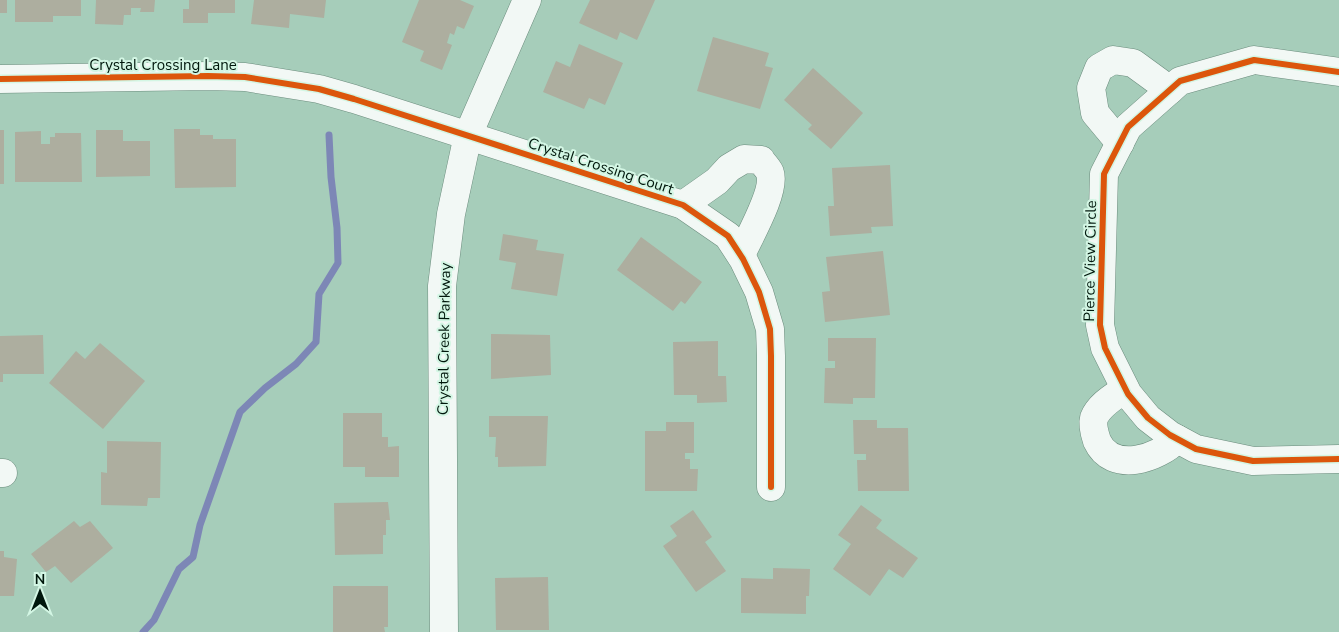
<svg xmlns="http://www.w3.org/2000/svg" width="1339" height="632" viewBox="0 0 1339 632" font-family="'Nunito Sans',sans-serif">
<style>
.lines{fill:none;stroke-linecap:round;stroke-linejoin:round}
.stream{stroke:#7d87b6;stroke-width:7}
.building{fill:#adae9f}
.minor-casing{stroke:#6b8c7d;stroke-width:29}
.minor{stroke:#f2f8f5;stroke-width:28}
.cycleway-casing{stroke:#d3f6e4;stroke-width:9}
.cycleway{stroke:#dc560c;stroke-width:6}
.labels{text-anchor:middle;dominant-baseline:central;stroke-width:4;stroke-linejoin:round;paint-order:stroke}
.street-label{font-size:15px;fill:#00170c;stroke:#d3f6e4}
</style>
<rect width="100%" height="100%" fill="#a6cdba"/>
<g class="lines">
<polyline class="stream" points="143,632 154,620 179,569 193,557 200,525 240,412 265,388 296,364 316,342 319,294 338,263 337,228 331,177 329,135"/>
</g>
<g class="building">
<rect x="0" y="0" width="7" height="13"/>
<polygon points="15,0 81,0 81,16 53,16 53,22 15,22"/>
<polygon points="96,0 155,0 154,12 140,12 141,8 131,8 131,15 124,15 123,25 95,24"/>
<polygon points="189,0 235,0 235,13 208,13 208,23 183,23 183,9 189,9"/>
<polygon points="254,0 326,0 324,18 290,14 289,28 251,24"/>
<polygon points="419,0 460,0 474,6 464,29 457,26 454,35 450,33 447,43 452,45 442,70 420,61 424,51 402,42"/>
<polygon points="590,0 655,0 637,40 620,32 617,40 579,23"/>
<polygon points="713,37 769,53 765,66 773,68 760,109 697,91"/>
<polygon points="579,44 623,63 605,105 589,98 584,109 543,92 556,61 570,67"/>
<polygon points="813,68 863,113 831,149 808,129 812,125 784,100"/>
<polygon points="174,129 200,129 200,135 213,135 213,139 236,139 236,187 175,188"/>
<rect x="0" y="130" width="4" height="54"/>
<polygon points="96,130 123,130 123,141 150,141 150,176 96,177"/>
<polygon points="41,131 41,144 50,144 50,137 55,137 55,133 81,133 82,182 15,182 15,132"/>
<polygon points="890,165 893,226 871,227 872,233 830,236 828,206 834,206 832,168"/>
<polygon points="503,234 538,240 536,250 564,254 557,296 511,289 516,263 499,260"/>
<polygon points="641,237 702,282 685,304 681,301 673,311 617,270"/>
<polygon points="883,251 890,315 825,322 822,292 830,291 826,257"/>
<polygon points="491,334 550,335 551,375 491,379"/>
<polygon points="43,335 44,374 3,374 3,382 0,382 0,336"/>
<polygon points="828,338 876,338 875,398 853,398 853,404 824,403 825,368 835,368 835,361 828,361"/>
<polygon points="718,341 718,376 726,376 727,402 697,403 697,395 674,395 673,342"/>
<polygon points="100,343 145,381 103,429 49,383 76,351 85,359"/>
<polygon points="343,413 382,413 382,437 388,437 388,447 399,446 399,477 365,477 365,467 343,467"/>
<polygon points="489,416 548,416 546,466 498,467 498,457 495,457 496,437 489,437"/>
<polygon points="853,420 877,420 877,428 908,428 909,491 858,491 857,460 866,460 866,454 854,454"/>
<polygon points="666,422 694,422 694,453 685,453 685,459 690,459 690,469 698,469 697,491 645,491 645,431 666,431"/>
<polygon points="107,441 161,442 160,498 148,498 147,506 101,505 101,472 107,473"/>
<polygon points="388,502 390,520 386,520 386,535 383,535 383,554 335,555 334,503"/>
<polygon points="861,505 882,520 876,528 918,558 903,578 889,569 870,596 833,569 851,544 838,535"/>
<polygon points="693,510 712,537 705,542 726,571 696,592 663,546 677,536 670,526"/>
<polygon points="74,521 80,527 90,521 113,548 71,583 55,566 46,572 31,554"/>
<polygon points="0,551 4,551 4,557 17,559 14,596 0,596"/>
<polygon points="773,568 810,569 809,596 806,596 806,614 741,613 741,578 773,579"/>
<polygon points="548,577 549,630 496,630 495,578"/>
<polygon points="333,586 388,586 388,627 384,627 385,632 333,632"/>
</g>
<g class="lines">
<defs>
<g id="minor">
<polyline points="1339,72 1254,60 1180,81 1128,127 1104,174 1100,325 1105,348 1128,394 1148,418 1170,435 1196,449 1253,461 1339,459"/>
<polyline points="0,79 208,76 245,77 319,89 354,99 683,205 728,236 743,259 759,292 770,329 771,356 771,487"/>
<polyline points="1120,143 1095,113 1091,88 1099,68 1113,60 1133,63 1170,90"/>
<path d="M 683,205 L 717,181 L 729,168 L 744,159 L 761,160 C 763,164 769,169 770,173 C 776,191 749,237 741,255"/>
<path d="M 1125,389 C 1115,396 1099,405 1094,418 C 1092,425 1095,435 1097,441 C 1112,474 1158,459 1177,439"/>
<polyline points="0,473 3,473"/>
<polyline points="444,632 442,286 451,214 468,135 527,0"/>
</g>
</defs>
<use href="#minor" class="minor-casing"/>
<use href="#minor" class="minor"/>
<defs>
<g id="cycleway">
<polyline points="1339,72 1254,60 1180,81 1128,127 1104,174 1100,325 1105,348 1128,394 1148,418 1170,435 1196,449 1253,461 1339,459"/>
<polyline points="0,79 208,76 245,77 319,89 354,99 683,205 728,236 743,259 759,292 770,329 771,356 771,487"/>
</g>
</defs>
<use href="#cycleway" class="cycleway-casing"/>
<use href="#cycleway" class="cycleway"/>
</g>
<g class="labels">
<g class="street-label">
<text x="163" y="65">Crystal Crossing Lane</text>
<text transform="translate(601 166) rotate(18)">Crystal Crossing Court</text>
<text transform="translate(1090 261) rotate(-89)">Pierce View Circle</text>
<text transform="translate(444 339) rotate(-89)">Crystal Creek Parkway</text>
</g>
</g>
<g transform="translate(40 592)" stroke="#d3f6e4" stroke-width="4" paint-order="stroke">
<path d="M0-4L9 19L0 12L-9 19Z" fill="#00170c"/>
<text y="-8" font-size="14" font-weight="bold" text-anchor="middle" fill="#00170c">N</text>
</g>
</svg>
